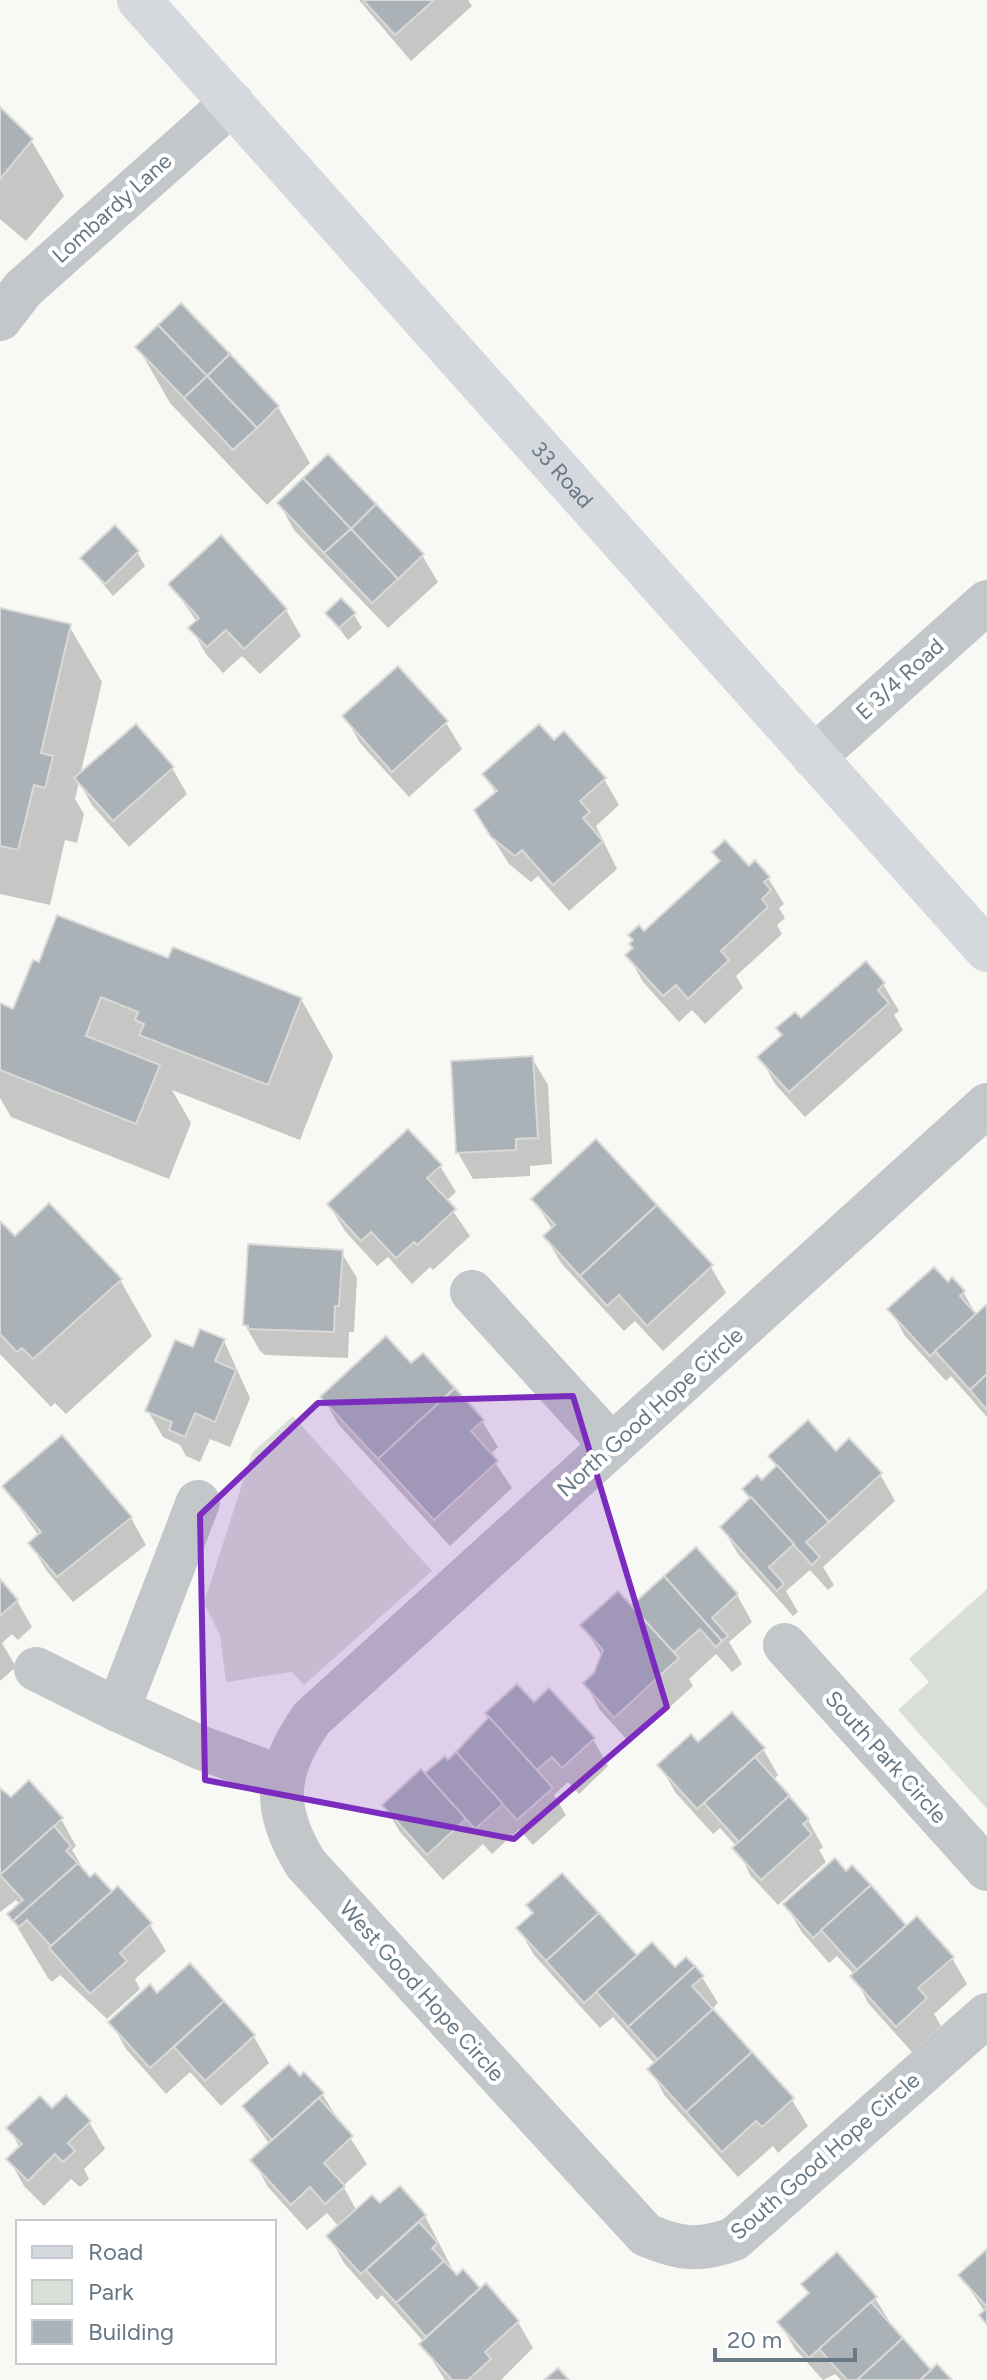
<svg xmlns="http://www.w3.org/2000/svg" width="987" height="2380" viewBox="0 0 987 2380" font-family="Figtree,sans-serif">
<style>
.green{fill:#d9dfd6}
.shadow{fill:#0003}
.building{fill:#aab2b8;stroke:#d9d9d7;stroke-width:2}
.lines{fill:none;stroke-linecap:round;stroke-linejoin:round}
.minor{stroke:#c3c7ca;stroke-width:44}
.major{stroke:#d5d9dd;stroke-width:44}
.marked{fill:#7b2cbf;fill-opacity:0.2;stroke:#7b2cbf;stroke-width:6;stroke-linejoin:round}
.labels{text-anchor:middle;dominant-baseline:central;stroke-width:8;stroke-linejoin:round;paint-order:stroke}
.street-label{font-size:22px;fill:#677886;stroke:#fff}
</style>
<rect width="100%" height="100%" fill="#f8f8f5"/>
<g class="green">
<polygon points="293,1416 432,1571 304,1685 292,1672 226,1682 220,1635 204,1603 252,1453"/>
<polygon points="987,1589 987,1809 898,1710 929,1682 909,1659"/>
</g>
<g class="shadow">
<polygon points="359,0 468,0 472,6 411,61"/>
<polygon points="0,110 31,140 64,196 26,241 0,219"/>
<polygon points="138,347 278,407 310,463 267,505 170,403"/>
<polygon points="279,503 422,555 438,582 388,628 294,530"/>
<polygon points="137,552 145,566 113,596 82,559"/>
<polygon points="171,584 286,610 301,636 260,674 242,656 223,673 206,654 191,628 197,622"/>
<polygon points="0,611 69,626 102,682 80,776 172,768 187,794 129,847 92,805 79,782 75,799 84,814 77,843 65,840 50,905 0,894"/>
<polygon points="328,614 354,615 362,628 348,640"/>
<polygon points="398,669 446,723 462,749 409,797 360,743 345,716"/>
<polygon points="554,743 604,779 619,805 596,826 617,869 569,911 538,876 531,882 509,864 492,837 496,794 485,775"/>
<polygon points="715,853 768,878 784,904 779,908 785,918 777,925 782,934 736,976 743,988 705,1024 692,1010 679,1022 643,982 628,955 644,934 721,864"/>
<polygon points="170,961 301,999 333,1056 300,1140 172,1090 191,1123 169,1179 11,1117 0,1098 0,1006 14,1011"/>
<polygon points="883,984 899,1011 894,1015 903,1030 805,1117 775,1084 760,1057 783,1037 778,1029"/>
<polygon points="532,1058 548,1085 552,1164 530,1166 530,1176 473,1179 458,1153"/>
<polygon points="440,1166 456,1192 446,1201 470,1236 433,1270 430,1267 412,1284 388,1257 377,1266 345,1231 329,1205"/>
<polygon points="533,1199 711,1267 726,1293 663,1351 635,1321 624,1331 561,1263 546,1237 553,1230"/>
<polygon points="0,1224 15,1239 120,1280 152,1336 66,1414 55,1403 51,1407 0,1354"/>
<polygon points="341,1252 357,1278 354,1332 349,1332 348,1358 265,1355 260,1351 245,1325"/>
<polygon points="963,1292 977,1316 987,1308 987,1417 951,1376 946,1381 905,1336 890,1309"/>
<polygon points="224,1341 250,1398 230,1447 210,1439 200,1462 186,1456 180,1445 163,1437 148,1411 194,1350"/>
<polygon points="411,1366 482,1421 498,1447 490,1455 512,1488 450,1546 338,1424 323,1397"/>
<polygon points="62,1438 131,1518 146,1545 73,1602 46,1570 30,1543 39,1536 5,1487"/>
<polygon points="771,1456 880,1474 895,1501 823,1567 834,1585 828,1590 810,1570 786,1591 798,1612 793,1616 738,1554 722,1527 751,1500 745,1489 761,1483 778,1468"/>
<polygon points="696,1550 737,1595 752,1622 729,1642 742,1664 732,1672 716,1654 689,1679 693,1686 630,1743 600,1710 585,1683 596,1674 602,1656 583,1625 631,1608"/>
<polygon points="0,1582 17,1601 32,1627 18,1640 12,1634 2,1643 16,1667 0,1681"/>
<polygon points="533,1705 593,1739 608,1766 579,1794 568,1782 554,1795 566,1815 533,1845 519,1829 492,1854 483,1844 443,1880 400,1832 384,1805 444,1758 448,1763 491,1718"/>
<polygon points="698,1745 763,1749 778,1775 773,1780 808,1820 823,1847 819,1850 826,1862 778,1905 750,1875 737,1847 720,1828 713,1834 675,1792 660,1765"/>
<polygon points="0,1791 11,1799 61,1819 76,1846 72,1850 90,1880 95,1876 112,1894 118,1889 150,1925 166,1951 135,1979 140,1989 107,2019 60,1975 52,1982 48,1978 10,1915 21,1905 16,1900 0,1912"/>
<polygon points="852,1868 906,1928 952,1958 967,1984 934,2014 941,2026 912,2052 868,2003 854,1974 837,1956 829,1963 801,1931 786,1905"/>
<polygon points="562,1875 637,1958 702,1977 718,2003 711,2010 792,2100 808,2126 778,2153 773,2146 738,2177 665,2096 650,2069 655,2064 613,2017 600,2028 534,1955 519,1929 534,1915 528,1906"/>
<polygon points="190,1966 254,2037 269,2063 221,2106 190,2072 166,2094 126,2049 111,2022 157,1996"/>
<polygon points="322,2094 367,2164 343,2186 357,2211 380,2206 399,2189 425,2216 457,2278 463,2272 518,2322 533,2348 501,2380 445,2380 422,2344 424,2342 382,2295 377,2300 344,2263 329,2236 339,2227 327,2213 307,2230 268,2187 253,2160 270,2145 244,2107"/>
<polygon points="52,2111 89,2122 105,2149 84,2169 89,2179 80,2187 71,2179 44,2206 24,2186 9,2159 20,2148 9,2128"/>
<polygon points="987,2252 987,2326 981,2316 985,2312 961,2276"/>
<polygon points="804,2285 875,2298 891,2324 931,2373 949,2380 841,2380 835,2374 823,2380 795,2349 779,2322 810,2295"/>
</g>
<g class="building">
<polygon points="363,0 434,0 395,35"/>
<polygon points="0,107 33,139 0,179"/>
<polygon points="181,303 230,354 207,376 158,325"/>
<polygon points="158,325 207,376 184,398 135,347"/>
<polygon points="230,354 279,406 257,428 207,376"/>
<polygon points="207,376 257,428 233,450 184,398"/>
<polygon points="328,454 376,504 351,529 303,478"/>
<polygon points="303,478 351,529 324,553 277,503"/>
<polygon points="376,504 424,554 398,579 351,529"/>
<polygon points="115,525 139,551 105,584 80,558"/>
<polygon points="351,529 398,579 372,603 324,553"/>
<polygon points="221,535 287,609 244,649 226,630 207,647 188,628 199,618 168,584"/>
<polygon points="341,598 356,613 339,628 325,613"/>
<polygon points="0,608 71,624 41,753 53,756 45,788 34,785 18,850 0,846"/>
<polygon points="398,666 448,721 392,772 342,716"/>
<polygon points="136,724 174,767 113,821 74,778"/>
<polygon points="539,724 554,740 564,731 606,778 580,801 590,812 583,818 603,841 553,885 522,850 515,856 491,837 474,810 497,791 482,774"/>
<polygon points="725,840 749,866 755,860 770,877 764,882 771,890 762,899 768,907 721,951 729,960 688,999 676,985 663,996 625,955 633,948 629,944 633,940 628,935 639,925 644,931 720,861 712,852"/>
<polygon points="57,915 168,958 173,947 302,998 268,1085 139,1035 144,1024 135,1020 138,1012 101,997 86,1036 160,1065 136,1124 0,1070 0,1003 13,1009 33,960 39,962"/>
<polygon points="866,961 885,983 878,990 889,1003 789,1092 757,1057 782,1035 776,1028 795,1012 801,1018"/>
<polygon points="533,1056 538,1138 516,1139 516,1150 456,1153 451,1061"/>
<polygon points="408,1129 442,1165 427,1178 456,1209 417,1245 414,1242 396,1258 371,1232 361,1241 327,1204"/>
<polygon points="596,1139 657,1205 580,1276 543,1236 555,1225 531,1199"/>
<polygon points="49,1203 122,1279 33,1359 22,1348 17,1352 0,1334 0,1221 15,1236"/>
<polygon points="657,1205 713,1265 647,1326 619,1295 607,1306 580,1276"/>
<polygon points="248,1244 343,1250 339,1306 335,1306 334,1332 248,1329 248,1326 243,1325"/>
<polygon points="934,1267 948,1282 952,1277 965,1291 960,1296 976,1314 930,1356 887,1309"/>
<polygon points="987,1304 987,1374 970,1390 935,1351"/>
<polygon points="200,1329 225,1339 215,1361 236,1370 215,1422 195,1413 185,1437 169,1430 172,1422 145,1411 175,1340 193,1347"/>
<polygon points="386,1336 411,1363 423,1353 455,1388 378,1459 320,1397"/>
<polygon points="987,1374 987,1410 970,1390"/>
<polygon points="455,1388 484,1420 471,1431 498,1461 434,1520 378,1459"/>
<polygon points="808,1420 836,1451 849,1438 882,1473 829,1522 768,1456"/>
<polygon points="62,1435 132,1517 57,1577 28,1543 41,1532 2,1486"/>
<polygon points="777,1465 829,1522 806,1542 820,1557 812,1565 742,1489 757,1475 762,1480"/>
<polygon points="751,1497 794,1544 769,1567 784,1584 777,1591 720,1527"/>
<polygon points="696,1547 738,1594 712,1618 728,1636 722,1641 664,1576"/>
<polygon points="664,1576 722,1641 716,1647 700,1629 673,1653 631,1606"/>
<polygon points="0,1579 18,1600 1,1615 0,1614"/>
<polygon points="618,1591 679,1658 614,1718 583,1683 594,1673 603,1650 580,1625"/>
<polygon points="517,1684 534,1702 549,1688 595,1738 562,1768 552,1757 537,1770 485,1713"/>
<polygon points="732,1712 765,1748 697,1809 657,1765 691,1734 698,1742"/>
<polygon points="489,1717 553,1788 517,1820 456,1752"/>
<polygon points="456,1752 503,1804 475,1829 425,1773 445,1756 448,1760"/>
<polygon points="755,1757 790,1796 739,1842 704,1803"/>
<polygon points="421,1769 466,1819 427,1855 382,1805"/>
<polygon points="29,1780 63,1818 0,1875 0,1788 11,1797"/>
<polygon points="789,1796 809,1819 803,1824 812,1834 761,1880 732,1848"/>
<polygon points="54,1826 71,1846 66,1851 78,1863 13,1921 7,1914 23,1900 0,1875"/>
<polygon points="835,1858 846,1871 852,1865 871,1885 813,1938 783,1904"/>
<polygon points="78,1863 90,1877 95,1873 112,1891 51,1946 27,1920 19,1927 13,1921"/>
<polygon points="562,1873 599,1913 546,1961 516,1928 533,1913 526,1905"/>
<polygon points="871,1885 906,1925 857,1970 821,1930"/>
<polygon points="118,1886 152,1923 120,1953 127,1961 90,1994 49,1948"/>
<polygon points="599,1913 637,1955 584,2003 546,1961"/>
<polygon points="917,1916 954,1957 918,1988 927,1998 896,2027 850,1976"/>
<polygon points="652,1942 675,1967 686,1957 695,1966 628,2027 596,1992"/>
<polygon points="190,1963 224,2001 150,2068 108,2022 150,1984 157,1993"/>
<polygon points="695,1966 704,1976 692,1986 713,2009 658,2060 628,2027"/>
<polygon points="224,2001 255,2035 205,2081 174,2047"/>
<polygon points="713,2009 752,2052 686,2112 647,2069"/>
<polygon points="752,2052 794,2098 762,2127 756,2121 722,2152 686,2112"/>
<polygon points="289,2064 300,2076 304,2072 324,2093 272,2140 242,2106"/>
<polygon points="66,2095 91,2121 68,2143 75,2151 63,2162 55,2154 28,2181 6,2159 22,2144 6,2128 40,2096 52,2108"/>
<polygon points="319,2098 353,2136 324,2163 345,2186 325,2204 310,2187 291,2205 250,2160"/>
<polygon points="400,2186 426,2215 361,2274 326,2236 372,2195 380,2203"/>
<polygon points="419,2222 438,2243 432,2248 444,2261 396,2303 366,2270"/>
<polygon points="987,2249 987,2307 958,2275"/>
<polygon points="837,2252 877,2297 809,2358 777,2322 809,2293 801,2284"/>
<polygon points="444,2261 457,2275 463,2269 480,2288 426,2337 396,2303"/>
<polygon points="486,2283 519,2321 485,2352 491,2359 468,2380 452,2380 419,2344"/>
<polygon points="871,2302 903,2338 857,2380 847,2380 819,2349"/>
<polygon points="987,2308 987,2325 979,2315"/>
<polygon points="903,2338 931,2370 920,2380 857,2380"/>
<polygon points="937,2364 952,2380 920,2380 931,2370"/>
<polygon points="558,2368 569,2380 544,2380"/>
</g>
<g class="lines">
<g class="minor">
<polyline points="0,319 23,289 232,103"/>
<polyline points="814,757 987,602"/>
<path d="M 987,1105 L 312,1718 C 275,1770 271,1808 306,1864 L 646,2235 C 680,2249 698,2252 734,2239 L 987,2015"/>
<polyline points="472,1292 612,1446"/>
<polyline points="198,1502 118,1710 199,1747 283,1778"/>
<polyline points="785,1645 987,1869"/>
<polyline points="36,1669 118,1710"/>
</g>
<path class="major" id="s1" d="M 139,0 L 987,950"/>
</g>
<path class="marked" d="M 573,1396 L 667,1707 L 514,1839 L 205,1780 L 200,1515 L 318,1403 Z"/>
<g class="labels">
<g class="street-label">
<text transform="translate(112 208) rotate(-42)">Lombardy Lane</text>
<text stroke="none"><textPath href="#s1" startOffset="636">33 Road</textPath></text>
<text transform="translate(900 679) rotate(-42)">E 3/4 Road</text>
<text transform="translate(650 1412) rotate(-42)">North Good Hope Circle</text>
<text transform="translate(886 1757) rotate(48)">South Park Circle</text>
<text transform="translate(422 1991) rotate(48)">West Good Hope Circle</text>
<text transform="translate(825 2156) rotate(-41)">South Good Hope Circle</text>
</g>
</g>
<rect x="16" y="2220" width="260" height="144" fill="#ffffff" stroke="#c2c9cf" stroke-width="2"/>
<rect x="32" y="2246" width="40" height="12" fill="#d5d9dd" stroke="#c2c9cf" stroke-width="2"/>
<text x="88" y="2260" font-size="24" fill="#677886">Road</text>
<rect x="32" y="2280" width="40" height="24" fill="#d9dfd6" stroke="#c2c9cf" stroke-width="2"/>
<text x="88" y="2300" font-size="24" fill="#677886">Park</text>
<rect x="32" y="2320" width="40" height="24" fill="#aab2b8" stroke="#c2c9cf" stroke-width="2"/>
<text x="88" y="2340" font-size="24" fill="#677886">Building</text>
<path d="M715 2348v12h140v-12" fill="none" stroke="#677886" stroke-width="4"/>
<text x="727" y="2348" font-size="24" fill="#677886" stroke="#ffffff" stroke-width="6" paint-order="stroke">20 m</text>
</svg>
